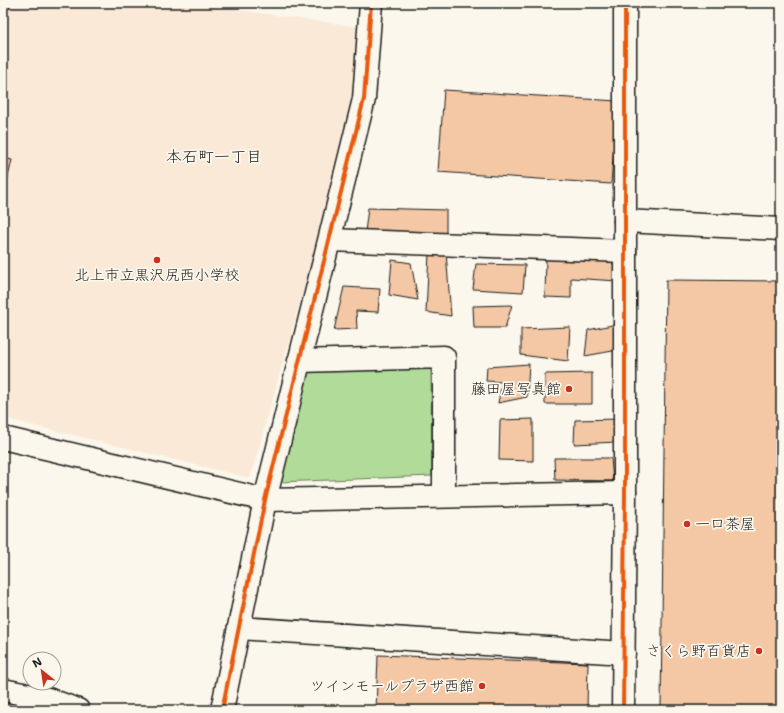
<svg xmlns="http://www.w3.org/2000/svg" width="784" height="713" viewBox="0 0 784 713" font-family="'Shantell Sans','Klee One',sans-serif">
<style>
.built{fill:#f9e9d6}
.green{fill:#b1db99;stroke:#667c5a}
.building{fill:#f4c8a4;stroke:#1c1c1c}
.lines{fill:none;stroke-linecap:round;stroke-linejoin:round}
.minor-casing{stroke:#1c1c1c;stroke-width:25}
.tertiary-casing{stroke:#1c1c1c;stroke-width:25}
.minor{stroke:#fbf7ec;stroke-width:22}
.tertiary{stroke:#fbf7ec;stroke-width:22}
.cycleway-casing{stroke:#fbf7ec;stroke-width:6}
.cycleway{stroke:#e8590c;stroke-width:4}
.poi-dot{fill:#c8321e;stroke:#fbf7ec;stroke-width:1.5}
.labels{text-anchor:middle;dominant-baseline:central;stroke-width:3.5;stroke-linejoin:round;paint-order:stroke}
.poi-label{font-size:15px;fill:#1c1c1c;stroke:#fbf7ec;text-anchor:end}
.neighbourhood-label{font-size:16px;fill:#1c1c1c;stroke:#fbf7ec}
</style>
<rect width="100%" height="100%" fill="#fbf7ec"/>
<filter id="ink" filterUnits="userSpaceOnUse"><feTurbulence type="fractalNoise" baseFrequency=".025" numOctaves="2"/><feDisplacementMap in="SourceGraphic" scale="8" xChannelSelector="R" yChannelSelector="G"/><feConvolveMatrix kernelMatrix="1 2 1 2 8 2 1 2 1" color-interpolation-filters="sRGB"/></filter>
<g filter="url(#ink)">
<polygon class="built" points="3,3 189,3 359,27 357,102 250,478 3,418"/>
<polygon class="green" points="309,368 431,368 432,476 279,482"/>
<g class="building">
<polygon points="3,3 10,3 8,10 3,9"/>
<polygon points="444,90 617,101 611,184 438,172"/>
<polygon points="3,158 12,160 3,198"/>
<polygon points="368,208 446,210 446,237 365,232"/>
<polygon points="446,252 451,316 426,312 429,253"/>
<polygon points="546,257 612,259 617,281 571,278 571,298 545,297"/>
<polygon points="392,260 411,263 418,300 389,295"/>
<polygon points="476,264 525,265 523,292 473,289"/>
<polygon points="666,280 781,281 781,710 661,710"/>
<polygon points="344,287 380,289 378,312 356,311 357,329 334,330"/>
<polygon points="512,305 505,328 474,328 473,306"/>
<polygon points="617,324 618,350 585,356 588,330"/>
<polygon points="570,327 568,361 521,355 521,329"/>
<polygon points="529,364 527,397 498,403 502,382 486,381 487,367"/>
<polygon points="592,373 592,404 545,404 545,374"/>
<polygon points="533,419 533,461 499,460 500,420"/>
<polygon points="620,419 618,442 574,444 575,420"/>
<polygon points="554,458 611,458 613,481 555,480"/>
<polygon points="378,655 588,663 587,710 376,710"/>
</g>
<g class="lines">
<defs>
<g id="minor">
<polyline points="330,240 625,251"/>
<polyline points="299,361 444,357 444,496"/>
<polyline points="3,438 265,500 625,493"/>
<polyline points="239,628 624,653"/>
<polyline points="3,690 48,699 78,710"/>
<polyline points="222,710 265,500 364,99 371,3"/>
</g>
<g id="tertiary">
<polyline points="625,221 781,229"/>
<polyline points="623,710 625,493 625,3"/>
</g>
</defs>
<use href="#minor" class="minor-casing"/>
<use href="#tertiary" class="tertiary-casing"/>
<use href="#minor" class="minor"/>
<use href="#tertiary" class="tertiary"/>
<defs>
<g id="cycleway">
<polyline points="222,710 265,500 364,99 371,3"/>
<polyline points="623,710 625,493 625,3"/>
</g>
</defs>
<use href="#cycleway" class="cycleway-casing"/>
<use href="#cycleway" class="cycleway"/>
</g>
</g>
<g class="poi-dot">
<circle cx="157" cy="260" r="4"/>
<circle cx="569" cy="389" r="4"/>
<circle cx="687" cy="524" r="4"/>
<circle cx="759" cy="651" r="4"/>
<circle cx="482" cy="686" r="4"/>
</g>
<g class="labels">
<g class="poi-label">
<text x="157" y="275" text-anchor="middle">北上市立黒沢尻西小学校</text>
<text x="561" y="389">藤田屋写真館</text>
<text x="695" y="524" text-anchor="start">一口茶屋</text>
<text x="751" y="651">さくら野百貨店</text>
<text x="474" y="686">ツインモールプラザ西館</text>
</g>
<g class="neighbourhood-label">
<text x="214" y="156">本石町一丁目</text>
</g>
</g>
<rect width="784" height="713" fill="none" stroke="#fbf7ec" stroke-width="16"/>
<rect x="8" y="8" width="768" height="697" fill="none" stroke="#1c1c1c" stroke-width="1.5" filter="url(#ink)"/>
<g transform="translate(42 671) rotate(330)"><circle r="19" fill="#fbf7ec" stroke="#a29f99"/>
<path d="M0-3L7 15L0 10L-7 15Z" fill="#c8321e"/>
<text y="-6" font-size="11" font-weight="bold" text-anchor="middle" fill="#1c1c1c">N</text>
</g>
</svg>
